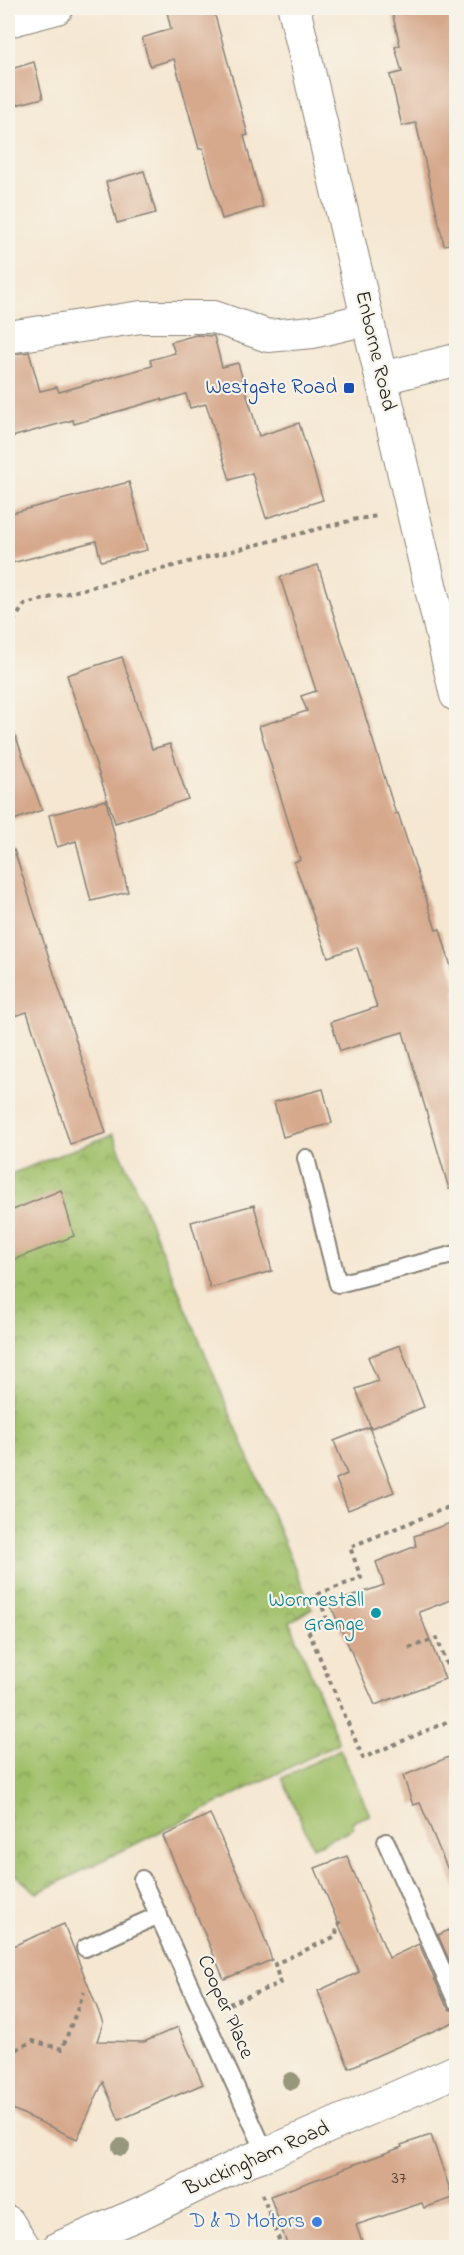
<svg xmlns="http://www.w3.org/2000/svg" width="464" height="2255" viewBox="0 0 464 2255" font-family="'Indie Flower',sans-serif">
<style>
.grass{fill:#9fbf68;stroke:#5e6e42;stroke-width:1.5}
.park{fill:url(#park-crowns);stroke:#5e6e42;stroke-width:1.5}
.building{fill:#d6a98d}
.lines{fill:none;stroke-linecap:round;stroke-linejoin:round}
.service-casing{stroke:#888277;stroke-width:20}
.minor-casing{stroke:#888277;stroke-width:34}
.path{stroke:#888277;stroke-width:4;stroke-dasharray:4.5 4.5;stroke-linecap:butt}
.service{stroke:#fff;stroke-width:16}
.minor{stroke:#fff;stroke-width:32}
.tree{fill:#97977d}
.transit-dot{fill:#1a4fb4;stroke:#f7f3e8;stroke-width:2}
.culture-dot{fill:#0f9aa8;stroke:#f7f3e8;stroke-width:2}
.shop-dot{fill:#3f7fe0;stroke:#f7f3e8;stroke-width:2}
.labels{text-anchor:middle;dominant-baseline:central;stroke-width:4.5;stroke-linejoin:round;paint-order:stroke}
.number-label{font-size:18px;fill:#4a3f38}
.street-label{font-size:21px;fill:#1c1c1c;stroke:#f7f3e8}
.transit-label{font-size:21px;fill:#164399;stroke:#f7f3e8;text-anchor:end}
.culture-label{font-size:21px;fill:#0d838f;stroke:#f7f3e8;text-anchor:end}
.shop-label{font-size:21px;fill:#366cbe;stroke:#f7f3e8;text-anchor:end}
</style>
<defs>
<pattern id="park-crowns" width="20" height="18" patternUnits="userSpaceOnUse" patternTransform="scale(1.5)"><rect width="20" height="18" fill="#9fbf68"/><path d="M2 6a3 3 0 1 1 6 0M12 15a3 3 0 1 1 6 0" fill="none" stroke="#819a55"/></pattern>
</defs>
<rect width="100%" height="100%" fill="#f7f3e8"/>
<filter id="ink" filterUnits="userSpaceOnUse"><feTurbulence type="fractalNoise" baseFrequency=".0167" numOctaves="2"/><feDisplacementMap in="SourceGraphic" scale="12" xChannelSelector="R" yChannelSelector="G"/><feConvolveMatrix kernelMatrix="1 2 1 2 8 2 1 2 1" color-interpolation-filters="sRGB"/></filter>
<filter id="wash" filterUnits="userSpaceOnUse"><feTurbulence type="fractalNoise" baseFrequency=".008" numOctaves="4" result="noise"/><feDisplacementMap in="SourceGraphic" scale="24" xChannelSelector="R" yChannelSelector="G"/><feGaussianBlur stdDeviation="1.35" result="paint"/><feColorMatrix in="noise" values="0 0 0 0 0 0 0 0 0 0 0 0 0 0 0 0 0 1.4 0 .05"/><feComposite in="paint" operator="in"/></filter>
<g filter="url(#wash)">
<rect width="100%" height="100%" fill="#f5e7d2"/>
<polygon class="grass" points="340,1749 370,1815 352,1822 354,1828 313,1847 282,1778"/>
<polygon class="park" points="113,1134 312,1609 290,1622 339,1743 37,1893 8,1869 8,1175"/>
<g id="blocks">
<g class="building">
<polygon points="166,8 213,8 248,135 244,136 263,207 222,219 203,148 199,149 174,59 150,66 142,38 171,29"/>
<polygon points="391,8 448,8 456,46 456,243 444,245 416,123 402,126 390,75 402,72 395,47 400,45"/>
<polygon points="34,62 43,98 12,106 8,90 8,70"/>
<polygon points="144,171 156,213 117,223 106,182"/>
<polygon points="196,335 214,336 222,367 238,363 259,436 299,423 323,500 266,518 252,473 230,480 206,404 190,408 186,394 162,401 161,399 74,424 73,420 8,438 8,355 29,352 40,391 57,387 59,392 152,366 150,360 175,353 171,342"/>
<polygon points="129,482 147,550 101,561 96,541 8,564 8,514"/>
<polygon points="318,565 396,814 398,813 436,930 440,929 456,984 456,1188 449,1189 403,1032 340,1051 331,1022 377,1007 357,947 328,957 294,862 300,860 259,726 307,711 301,696 316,691 280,577"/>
<polygon points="122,657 152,749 170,744 188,799 115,823 67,675"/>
<polygon points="12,726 42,810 8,822 8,727"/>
<polygon points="106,800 128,892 91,901 76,841 57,847 49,815"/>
<polygon points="14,850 106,1133 70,1144 27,1012 8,1018 8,851"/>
<polygon points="323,1089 332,1123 283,1137 274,1102"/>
<polygon points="61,1190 74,1236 8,1262 8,1212"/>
<polygon points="254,1205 272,1271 210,1288 191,1222"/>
<polygon points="400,1345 424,1407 371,1428 356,1389 378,1381 368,1357"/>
<polygon points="369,1427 394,1492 348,1510 336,1479 347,1474 334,1441"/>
<polygon points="456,1521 456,1598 419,1612 445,1679 375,1705 330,1604 384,1585 376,1562 416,1546 414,1536"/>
<polygon points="456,1754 456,1889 420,1803 413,1805 403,1776"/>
<polygon points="210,1814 256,1914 272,1960 224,1979 163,1836"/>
<polygon points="347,1856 389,1958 419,1944 446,2005 450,2010 456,2011 456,2021 349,2068 318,1991 359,1972 315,1868"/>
<polygon points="64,1924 103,2023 97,2041 144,2042 178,2027 203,2084 119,2120 103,2082 77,2139 8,2107 8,1948"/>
<polygon points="456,1927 456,1976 438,1935"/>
<polygon points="431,2135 453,2198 424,2208 422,2203 356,2225 364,2247 288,2247 270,2196 340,2171 339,2170 402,2147 401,2145"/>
</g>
</g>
</g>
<g filter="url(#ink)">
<use href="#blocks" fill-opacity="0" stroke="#888277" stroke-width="1.5"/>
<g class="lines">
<defs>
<g id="service">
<polyline points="306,1158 338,1284 456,1254"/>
<polyline points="386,1842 456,2001"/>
<polyline points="142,1879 266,2154"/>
<polyline points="85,1948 159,1915"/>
</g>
<g id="minor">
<polyline points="294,8 456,695"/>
<polyline points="8,21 57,8"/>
<polyline points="8,337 141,317 214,317 268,336 313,332 367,319"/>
<polyline points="382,378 456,360"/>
<polyline points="8,2222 25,2248"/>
<polyline points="58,2248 143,2212 249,2160 266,2154 456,2071"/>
</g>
</defs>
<use href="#service" class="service-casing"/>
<use href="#minor" class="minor-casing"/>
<g class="path">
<polyline points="8,629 25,604 357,519 378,516"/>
<polyline points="456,1504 350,1547 361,1578 318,1594 327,1620 308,1630 363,1758 456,1718"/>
<polyline points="409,1648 437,1638 456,1690"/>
<polyline points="229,2004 280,1983 275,1964 336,1936 337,1926 341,1921"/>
<polyline points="8,2054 33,2041 62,2049 84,1992"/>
<polyline points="262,2194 282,2248"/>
</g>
<use href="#service" class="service"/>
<use href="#minor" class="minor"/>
</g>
<g class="tree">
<circle cx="291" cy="2081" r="9"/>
<circle cx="121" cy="2147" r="9"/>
</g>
</g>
<rect class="transit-dot" x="343" y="382" width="12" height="12" rx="3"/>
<circle class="culture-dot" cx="376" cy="1613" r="6"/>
<circle class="shop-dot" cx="317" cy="2222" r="6"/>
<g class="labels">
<g class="number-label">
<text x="399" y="2179">37</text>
</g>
<g class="street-label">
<text transform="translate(375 351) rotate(77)">Enborne Road</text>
<text transform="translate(225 2007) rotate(66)">Cooper Place</text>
<text transform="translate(257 2159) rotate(-24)">Buckingham Road</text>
</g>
<g class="transit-label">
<text x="337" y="388">Westgate Road</text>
</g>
<g class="culture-label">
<text x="364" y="1601">Wormestall<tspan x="364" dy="24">Grange</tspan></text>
</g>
<g class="shop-label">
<text x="305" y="2222">D &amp; D Motors</text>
</g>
</g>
<rect width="464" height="2255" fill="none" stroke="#f7f3e8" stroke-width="30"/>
</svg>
